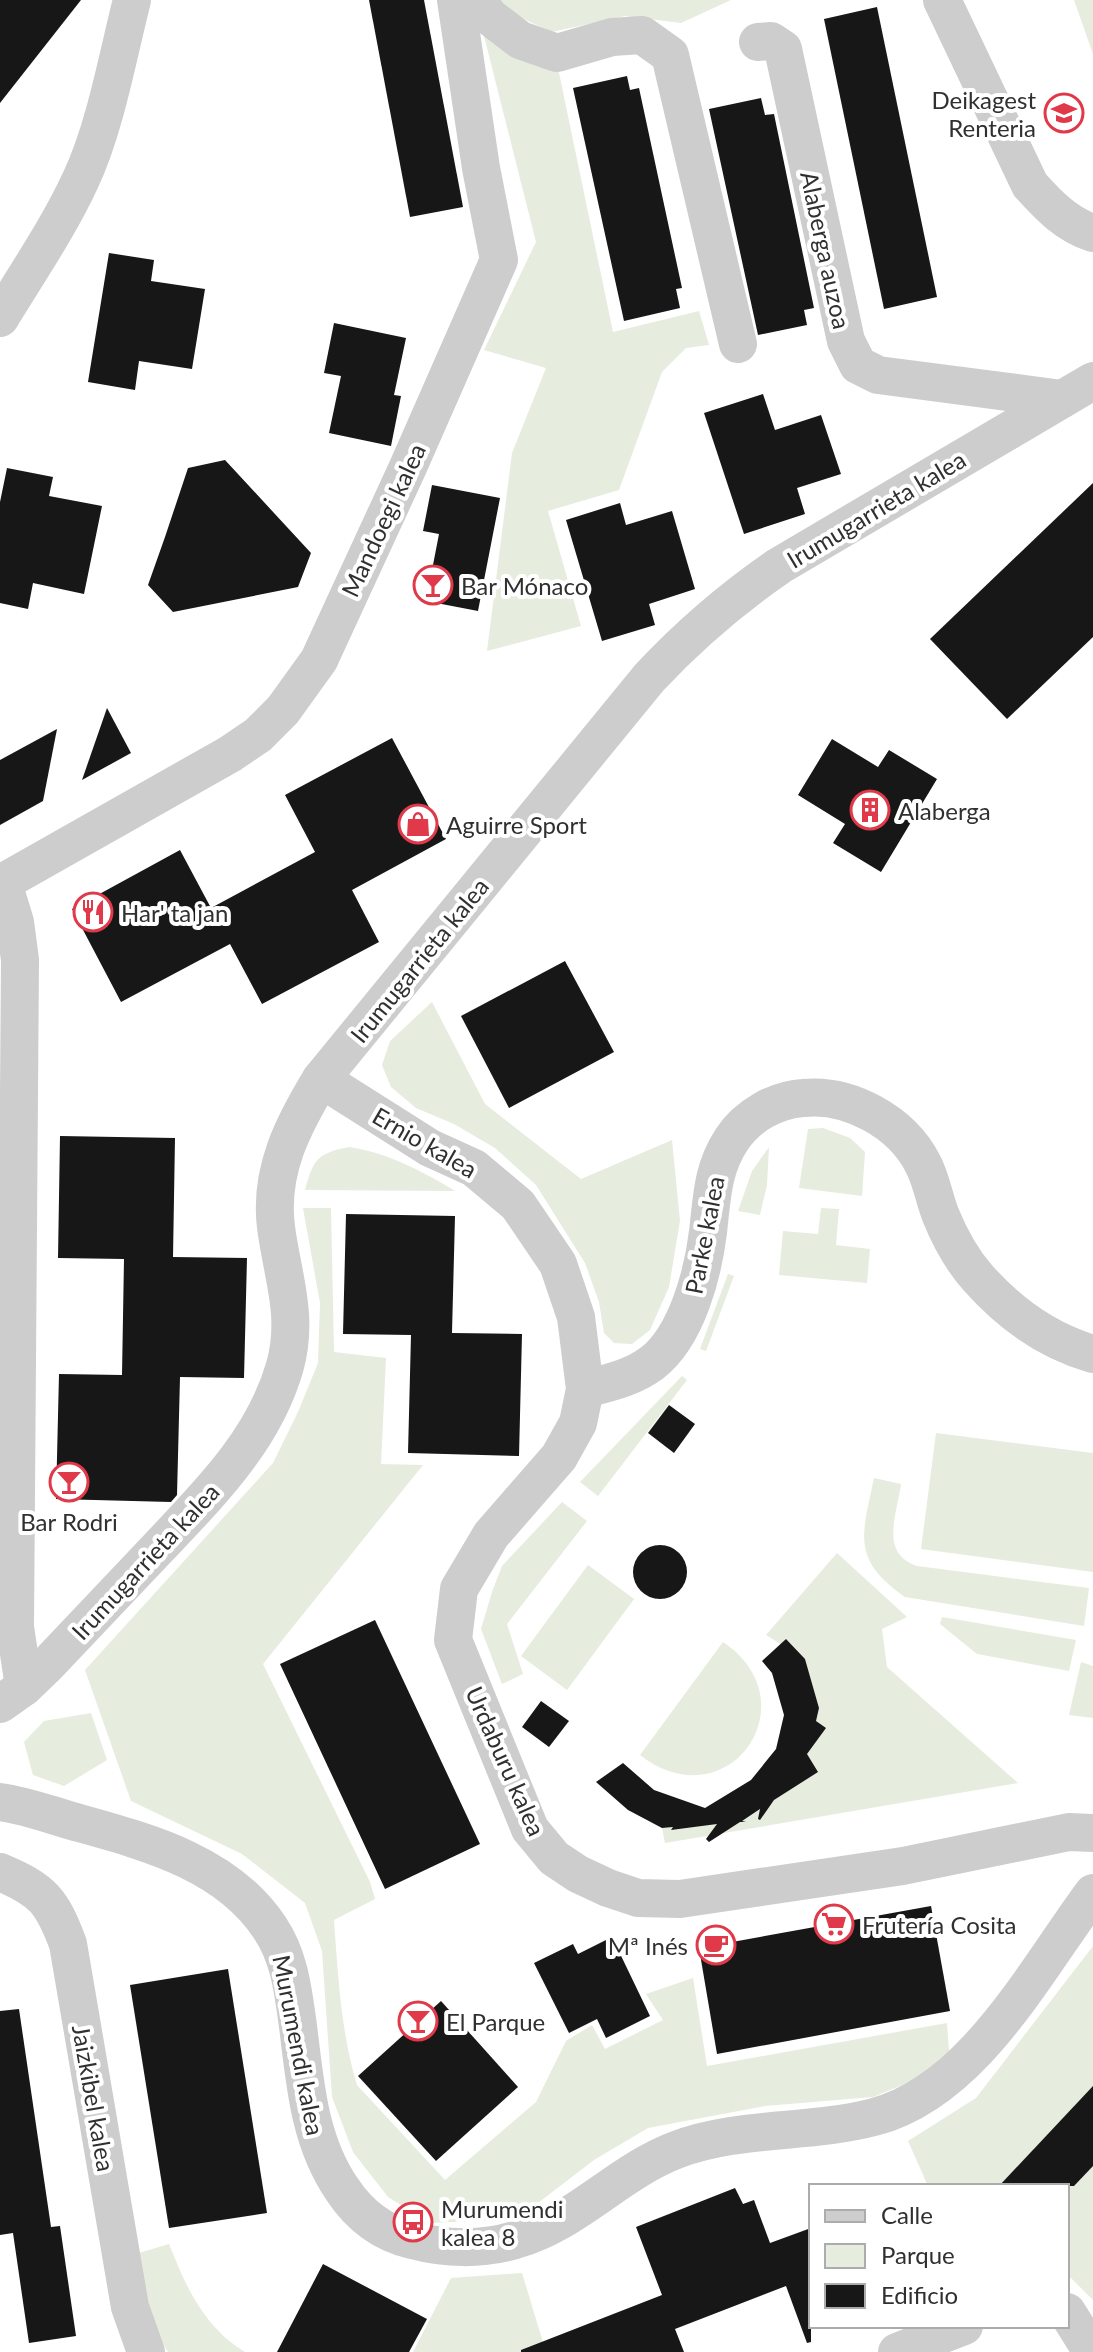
<svg xmlns="http://www.w3.org/2000/svg" width="1093" height="2352" viewBox="0 0 1093 2352" font-family="Lato,sans-serif">
<style>
.green{fill:#e6ecde}
.building{fill:#171717}
.lines{fill:none;stroke-linecap:round;stroke-linejoin:round}
.minor{stroke:#cdcdcd;stroke-width:38}
.labels{text-anchor:middle;dominant-baseline:central;stroke-width:8;stroke-linejoin:round;paint-order:stroke}
.poi-label{font-size:24px;fill:#303030;stroke:#fff;text-anchor:start}
.street-label{font-size:24px;fill:#303030;stroke:#fff}
</style>
<rect width="100%" height="100%" fill="#fff"/>
<g class="green">
<polygon points="497,0 731,0 681,23 625,16 552,32 508,12"/>
<polygon points="1074,0 1093,0 1093,54"/>
<polygon points="483,32 558,68 613,332 699,311 709,345 686,348 662,372 619,490 548,511 581,626 487,651 512,453 546,368 484,350 536,242"/>
<polygon points="432,1002 485,1104 581,1179 672,1140 680,1221 669,1287 650,1330 632,1344 614,1343 604,1333 599,1302 585,1263 536,1185 495,1148 454,1124 416,1108 391,1087 382,1065 390,1041"/>
<polygon points="823,1128 850,1138 865,1152 862,1196 799,1188 808,1129"/>
<path d="M 349,1147 C 388,1153 422,1171 455,1191 L 305,1190 C 313,1159 318,1153 349,1147 Z"/>
<polygon points="769,1147 767,1185 760,1215 738,1211 752,1171"/>
<path d="M 303,1208 L 331,1208 L 334,1352 L 386,1358 L 381,1464 L 423,1465 L 263,1664 L 370,1882 L 375,1899 L 334,1920 C 338,1975 341,2033 357,2085 L 445,2180 L 536,2102 L 566,2041 L 592,2025 L 605,2049 L 663,2020 L 646,1994 L 693,1978 L 707,2066 L 947,2023 L 949,2051 L 917,2079 L 873,2097 L 765,2106 L 648,2128 L 594,2160 L 534,2206 L 495,2220 L 430,2223 L 388,2197 L 353,2152 L 332,2097 L 322,1951 L 305,1903 L 242,1854 L 131,1801 L 85,1670 L 273,1463 L 298,1412 L 318,1363 L 320,1303 Z"/>
<polygon points="821,1208 839,1209 836,1245 870,1249 867,1283 779,1275 783,1231 818,1234"/>
<polygon points="728,1274 734,1276 706,1351 700,1349"/>
<polygon points="682,1376 687,1380 598,1496 580,1482"/>
<polygon points="936,1433 1093,1453 1093,1572 921,1549"/>
<path d="M 874,1478 L 901,1484 C 897,1515 879,1553 917,1566 L 1089,1588 L 1084,1626 L 905,1597 C 851,1559 862,1536 874,1478 Z"/>
<polygon points="562,1502 587,1521 507,1624 523,1674 502,1684 481,1629 492,1592 502,1566"/>
<polygon points="837,1553 907,1617 882,1629 887,1667 1018,1783 665,1843 662,1828 747,1818 774,1800 807,1754 819,1708 805,1659 766,1635"/>
<polygon points="588,1565 634,1599 567,1690 521,1656"/>
<polygon points="942,1617 1076,1640 1069,1671 977,1654 940,1624"/>
<path d="M 723,1642 C 813,1703 727,1823 640,1755 Z"/>
<polygon points="1081,1662 1093,1666 1093,1718 1069,1715"/>
<polygon points="91,1713 107,1760 64,1786 33,1775 24,1742 44,1721"/>
<polygon points="1093,1946 1093,2300 1067,2274 1067,2186 928,2186 908,2141 976,2098"/>
<path d="M 169,2244 C 186,2287 204,2327 245,2352 L 168,2352 L 158,2336 L 129,2256 Z"/>
<polygon points="522,2273 546,2352 413,2352 451,2278"/>
</g>
<g class="building">
<polygon points="0,0 81,0 0,103"/>
<polygon points="369,0 424,0 463,207 410,217"/>
<polygon points="877,7 937,297 884,309 824,19"/>
<polygon points="627,76 630,90 639,88 682,288 676,289 680,308 624,321 573,88"/>
<polygon points="761,98 765,115 774,114 814,308 804,310 807,325 758,335 709,109"/>
<polygon points="109,253 154,260 151,281 205,289 192,369 139,361 135,390 88,382"/>
<polygon points="334,323 406,338 394,395 401,396 391,446 329,433 341,376 324,373"/>
<polygon points="763,394 775,430 821,415 841,474 797,488 805,514 744,534 704,413"/>
<polygon points="225,460 311,553 298,587 173,612 148,585 165,537 188,468"/>
<polygon points="7,468 53,477 49,496 102,506 84,594 33,583 28,609 0,603 0,502"/>
<polygon points="1093,483 1093,637 1007,719 930,639"/>
<polygon points="432,485 500,498 478,611 426,601 439,534 423,531"/>
<polygon points="620,503 626,525 672,511 695,589 649,604 655,625 602,641 566,520"/>
<polygon points="107,708 131,753 82,780"/>
<polygon points="57,729 43,801 0,825 0,760"/>
<polygon points="392,738 446,839 352,890 379,942 262,1004 230,944 121,1002 72,909 180,850 211,908 315,852 285,795"/>
<polygon points="832,739 878,767 889,750 937,779 881,872 833,843 845,824 798,795"/>
<polygon points="565,961 614,1052 509,1108 461,1016"/>
<polygon points="60,1136 175,1138 173,1257 247,1258 244,1378 180,1377 177,1495 171,1502 56,1499 59,1374 122,1375 124,1259 58,1258"/>
<polygon points="346,1214 455,1216 452,1333 522,1334 519,1456 408,1453 411,1335 343,1334"/>
<polygon points="669,1405 695,1424 674,1453 648,1433"/>
<circle cx="660" cy="1572" r="27"/>
<polygon points="375,1620 480,1844 385,1889 280,1664"/>
<polygon points="786,1639 805,1659 819,1708 816,1721 826,1728 807,1754 818,1772 774,1800 760,1820 758,1819 760,1809 742,1821 746,1822 740,1822 709,1842 706,1839 717,1824 671,1830 673,1827 662,1828 628,1810 596,1782 623,1763 654,1790 705,1808 751,1780 776,1749 784,1715 772,1673 762,1661"/>
<polygon points="541,1701 569,1721 549,1747 522,1727"/>
<polygon points="931,1906 950,2011 717,2054 699,1948"/>
<polygon points="612,1937 650,2016 606,2038 597,2019 569,2033 534,1963 573,1944 578,1954"/>
<polygon points="228,1969 267,2213 169,2228 130,1985"/>
<polygon points="441,2001 518,2087 436,2161 358,2076"/>
<polygon points="19,2009 51,2227 60,2226 76,2336 29,2343 13,2233 0,2235 0,2011"/>
<polygon points="1093,2086 1093,2166 1074,2186 999,2186"/>
<polygon points="735,2188 743,2204 754,2200 770,2243 811,2228 811,2342 807,2343 786,2286 675,2329 684,2352 521,2352 521,2350 662,2295 636,2227"/>
<polygon points="323,2264 427,2319 409,2352 277,2352"/>
</g>
<g class="lines">
<g class="minor">
<polyline points="476,0 490,17 520,40 557,53 612,37 642,35 670,55 738,344"/>
<path d="M 942,0 L 1030,185 C 1049,206 1066,224 1093,233"/>
<polyline points="758,42 771,41 783,49 846,341 858,365 878,375 1062,399"/>
<path d="M 0,318 C 28,272 59,227 81,179 C 105,128 118,55 132,0"/>
<polyline points="3,883 15,922 20,960 15,1627 24,1687"/>
<polyline points="0,884 230,754 258,735 283,710 319,660 408,467 499,260 481,168 456,0"/>
<polyline points="321,1079 430,1148 474,1168 518,1205 558,1264 576,1317 585,1389 578,1423 559,1457 491,1535 459,1589 453,1640 530,1829 554,1858 578,1874 608,1888 638,1898 680,1899 903,1866 1069,1832 1093,1833"/>
<path d="M 585,1389 C 608,1383 632,1378 652,1363 C 687,1336 703,1273 708,1232 C 712,1198 712,1169 732,1139 C 747,1116 775,1100 803,1098 C 849,1093 902,1122 923,1164 C 932,1181 934,1199 941,1216 C 950,1238 962,1260 978,1278 C 1009,1313 1048,1341 1093,1354"/>
<path d="M 0,1704 L 24,1687 L 48,1664 C 84,1626 121,1587 157,1549 C 209,1494 264,1440 285,1366 C 299,1315 282,1275 276,1227 C 269,1171 293,1125 321,1079 L 649,678 C 689,635 731,599 779,566 L 1093,381"/>
<path d="M 0,1802 C 24,1805 48,1814 72,1821 C 143,1841 226,1861 270,1928 C 290,1958 293,1991 298,2026 C 305,2083 309,2141 342,2189 C 359,2215 383,2233 412,2240 C 445,2249 482,2250 515,2240 C 576,2223 618,2172 676,2150 C 739,2126 810,2134 874,2117 C 973,2091 1035,1971 1093,1893"/>
<path d="M 0,1872 C 43,1890 52,1901 68,1944 L 130,2307 L 146,2352"/>
<polyline points="1067,2312 1092,2352"/>
<polyline points="897,2352 964,2326"/>
</g>
</g>
<defs>
<symbol id="school-ring" viewBox="-11 -11 22 22"><circle r="9.5" fill="#fff" stroke="#df394a" stroke-width="1.5"/><path d="M0-5L7-2L0 1L-7-2ZM-4 1L0 2.5L4 1V4Q0 6-4 4Z" fill="#df394a"/></symbol>
<symbol id="bar-ring" viewBox="-11 -11 22 22"><circle r="9.5" fill="#fff" stroke="#df394a" stroke-width="1.5"/><path d="M-6-5H6L.8 .8V4.5H3.5V6h-7V4.5H-.8V.8Z" fill="#df394a"/></symbol>
<symbol id="building-ring" viewBox="-11 -11 22 22"><circle r="9.5" fill="#fff" stroke="#df394a" stroke-width="1.5"/><path d="M-4-6H4V6H1V3H-1V6H-4ZM-2.5-4.3h1.7v1.8h-1.7ZM.8-4.3h1.7v1.8H.8ZM-2.5-1h1.7V.8h-1.7ZM.8-1h1.7V.8H.8Z" fill="#df394a"/></symbol>
<symbol id="shop-ring" viewBox="-11 -11 22 22"><circle r="9.5" fill="#fff" stroke="#df394a" stroke-width="1.5"/><path d="M-5-2.5h2.3a2.7 3.5 0 0 1 5.4 0H5L5.5 6h-11ZM-1.5-2.5h3a1.5 2.3 0 0 0-3 0Z" fill="#df394a"/></symbol>
<symbol id="restaurant-ring" viewBox="-11 -11 22 22"><circle r="9.5" fill="#fff" stroke="#df394a" stroke-width="1.5"/><path d="M-5-6h1v4h1v-4h1v4h1v-4h1v5L-1.5 .5V6h-2V.5L-5-1ZM5-6V6H3V1.5H1.5Q1.5-4 5-6Z" fill="#df394a"/></symbol>
<symbol id="supermarket-ring" viewBox="-11 -11 22 22"><circle r="9.5" fill="#fff" stroke="#df394a" stroke-width="1.5"/><path d="M-6-5.5h2.5l.6 2H6L4.5 2H-2.5L-4.4-4H-6ZM-1.5 3.2a1.3 1.3 0 1 0 .1 0ZM3 3.2a1.3 1.3 0 1 0 .1 0Z" fill="#df394a"/></symbol>
<symbol id="cafe-ring" viewBox="-11 -11 22 22"><circle r="9.5" fill="#fff" stroke="#df394a" stroke-width="1.5"/><path d="M-5.5-4.5H6V0H3Q3 3.5 0 3.5H-2.5Q-5.5 3.5-5.5 0ZM3-3.2v2h1.7v-2ZM-6 4.5H4V6H-6Z" fill="#df394a"/></symbol>
<symbol id="bus-ring" viewBox="-11 -11 22 22"><circle r="9.5" fill="#fff" stroke="#df394a" stroke-width="1.5"/><path d="M-5-6H5V4H4V6H2V4H-2V6H-4V4H-5ZM-3.5-4V0h7V-4ZM-3.5 1.2v1.5H-2V1.2ZM2 1.2v1.5H3.5V1.2Z" fill="#df394a"/></symbol>
</defs>
<g fill-rule="evenodd">
<use href="#school-ring" x="1042" y="91" width="44" height="44"/>
<use href="#bar-ring" x="411" y="563" width="44" height="44"/>
<use href="#building-ring" x="848" y="788" width="44" height="44"/>
<use href="#shop-ring" x="396" y="802" width="44" height="44"/>
<use href="#restaurant-ring" x="71" y="890" width="44" height="44"/>
<use href="#bar-ring" x="47" y="1460" width="44" height="44"/>
<use href="#supermarket-ring" x="812" y="1902" width="44" height="44"/>
<use href="#cafe-ring" x="694" y="1923" width="44" height="44"/>
<use href="#bar-ring" x="396" y="1999" width="44" height="44"/>
<use href="#bus-ring" x="391" y="2200" width="44" height="44"/>
</g>
<g class="labels">
<g class="poi-label">
<text x="1036" y="99" text-anchor="end">Deikagest<tspan x="1036" dy="28">Renteria</tspan></text>
<text x="461" y="585">Bar Mónaco</text>
<text x="898" y="810">Alaberga</text>
<text x="446" y="824">Aguirre Sport</text>
<text x="121" y="912">Har' ta jan</text>
<text x="69" y="1521" text-anchor="middle">Bar Rodri</text>
<text x="862" y="1924">Frutería Cosita</text>
<text x="688" y="1945" text-anchor="end">Mª Inés</text>
<text x="446" y="2021">El Parque</text>
<text x="441" y="2208">Murumendi<tspan x="441" dy="28">kalea 8</tspan></text>
</g>
<g class="street-label">
<text transform="translate(826 250) rotate(78)">Alaberga auzoa</text>
<text transform="translate(876 509) rotate(-31)">Irumugarrieta kalea</text>
<text transform="translate(383 520) rotate(-65)">Mandoegi kalea</text>
<text transform="translate(419 960) rotate(-51)">Irumugarrieta kalea</text>
<text transform="translate(425 1142) rotate(30)">Ernio kalea</text>
<text transform="translate(704 1235) rotate(-79)">Parke kalea</text>
<text transform="translate(145 1561) rotate(-47)">Irumugarrieta kalea</text>
<text transform="translate(506 1761) rotate(66)">Urdaburu kalea</text>
<text transform="translate(299 2045) rotate(79)">Murumendi kalea</text>
<text transform="translate(94 2098) rotate(80)">Jaizkibel kalea</text>
</g>
</g>
<rect x="809" y="2184" width="260" height="144" fill="#ffffff" stroke="#acacac" stroke-width="2"/>
<rect x="825" y="2210" width="40" height="12" fill="#cdcdcd" stroke="#acacac" stroke-width="2"/>
<text x="881" y="2224" font-size="24" fill="#303030">Calle</text>
<rect x="825" y="2244" width="40" height="24" fill="#e6ecde" stroke="#acacac" stroke-width="2"/>
<text x="881" y="2264" font-size="24" fill="#303030">Parque</text>
<rect x="825" y="2284" width="40" height="24" fill="#171717" stroke="#acacac" stroke-width="2"/>
<text x="881" y="2304" font-size="24" fill="#303030">Edificio</text>
</svg>
